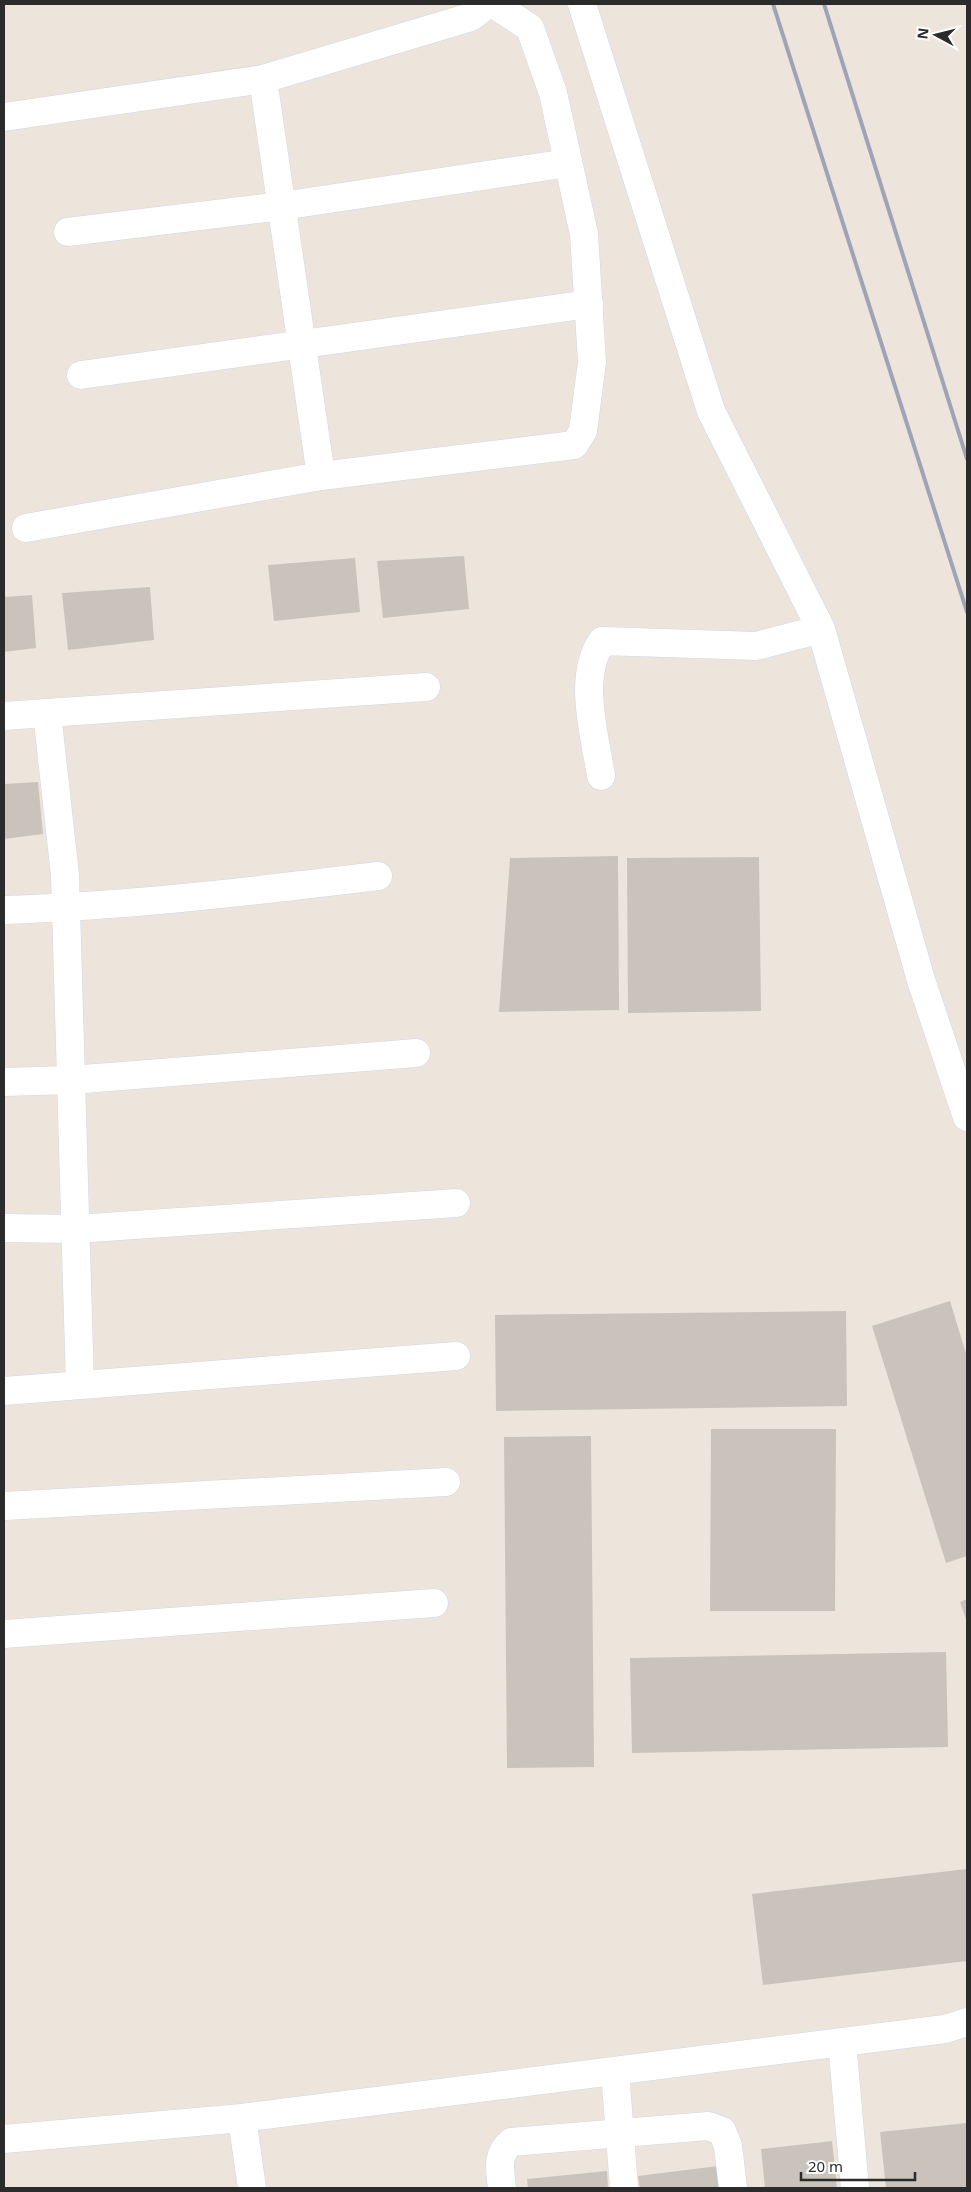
<svg xmlns="http://www.w3.org/2000/svg" width="971" height="2192" viewBox="0 0 971 2192" font-family="'Noto Sans',sans-serif">
<style>
.building{fill:#c9c3bb}
.lines{fill:none;stroke-linecap:round;stroke-linejoin:round}
.minor-casing{stroke:#d1d6e4;stroke-width:29}
.tertiary-casing{stroke:#d1d6e4;stroke-width:29}
.minor{stroke:#fff;stroke-width:28}
.tertiary{stroke:#fff;stroke-width:28}
.rail{stroke:#9ea3b6;stroke-width:4}
</style>
<rect width="100%" height="100%" fill="#ede5dc"/>
<g class="building">
<polygon points="464,556 469,609 383,618 377,561"/>
<polygon points="355,558 360,612 274,621 268,565"/>
<polygon points="150,587 154,640 68,650 62,593"/>
<polygon points="32,595 36,648 4,652 4,597"/>
<polygon points="38,782 43,834 4,839 4,784"/>
<polygon points="618,856 619,1010 499,1012 510,858"/>
<polygon points="759,857 761,1011 628,1013 627,858"/>
<polygon points="950,1301 967,1357 967,1556 946,1563 872,1326"/>
<polygon points="846,1311 847,1406 496,1411 495,1315"/>
<polygon points="711,1429 836,1429 835,1611 710,1611"/>
<polygon points="591,1436 594,1767 507,1768 504,1437"/>
<polygon points="967,1599 967,1622 960,1602"/>
<polygon points="946,1652 948,1747 632,1753 630,1658"/>
<polygon points="967,1869 967,1961 763,1985 752,1894"/>
<polygon points="967,2123 967,2188 886,2188 880,2132"/>
<polygon points="832,2141 837,2188 765,2188 761,2149"/>
<polygon points="718,2166 721,2188 640,2188 638,2176"/>
<polygon points="607,2171 608,2188 528,2188 527,2179"/>
</g>
<g class="lines">
<defs>
<g id="minor">
<polyline points="263,79 321,476 574,445 583,431 592,362 584,234 553,93 530,28 494,4"/>
<polyline points="4,117 263,79 471,17 488,4"/>
<polyline points="68,232 282,206 568,163"/>
<polyline points="81,375 589,304"/>
<polyline points="26,528 321,476"/>
<polyline points="47,713 426,687"/>
<polyline points="4,716 47,713 65,875 80,1385"/>
<path d="M 601,776 C 595,736 577,677 602,641 L 756,646 L 821,629"/>
<path d="M 4,910 C 129,906 254,891 378,876"/>
<polyline points="4,1082 71,1080 416,1053"/>
<polyline points="4,1228 76,1229 456,1203"/>
<polyline points="4,1391 456,1356"/>
<polyline points="4,1506 446,1482"/>
<polyline points="4,1634 434,1603"/>
<polyline points="842,2042 855,2188"/>
<polyline points="615,2071 624,2188"/>
<polyline points="242,2118 252,2188"/>
<polyline points="4,2139 242,2118 945,2029 967,2022"/>
<path d="M 502,2188 C 500,2170 496,2155 511,2142 L 708,2126 L 722,2131 L 728,2146 L 733,2188"/>
</g>
<polyline id="tertiary" points="582,4 711,411 821,629 921,980 967,1117"/>
</defs>
<use href="#minor" class="minor-casing"/>
<use href="#tertiary" class="tertiary-casing"/>
<use href="#minor" class="minor"/>
<use href="#tertiary" class="tertiary"/>
<g class="rail">
<polyline points="773,4 967,612"/>
<polyline points="824,4 967,459"/>
</g>
</g>
<rect width="971" height="2192" fill="none" stroke="#2b2b2b" stroke-width="10"/>
<g transform="translate(936 35) rotate(277)" stroke="#ffffff" stroke-width="4" paint-order="stroke">
<path d="M0-4L9 19L0 12L-9 19Z" fill="#2b2b2b"/>
<text y="-8" font-size="14" font-weight="bold" text-anchor="middle" fill="#2b2b2b">N</text>
</g>
<path d="M801 2172v8h114v-8" fill="none" stroke="#2b2b2b" stroke-width="2.5"/>
<text x="808" y="2172" font-size="15" fill="#2b2b2b" stroke="#ffffff" stroke-width="4" paint-order="stroke">20 m</text>
</svg>
